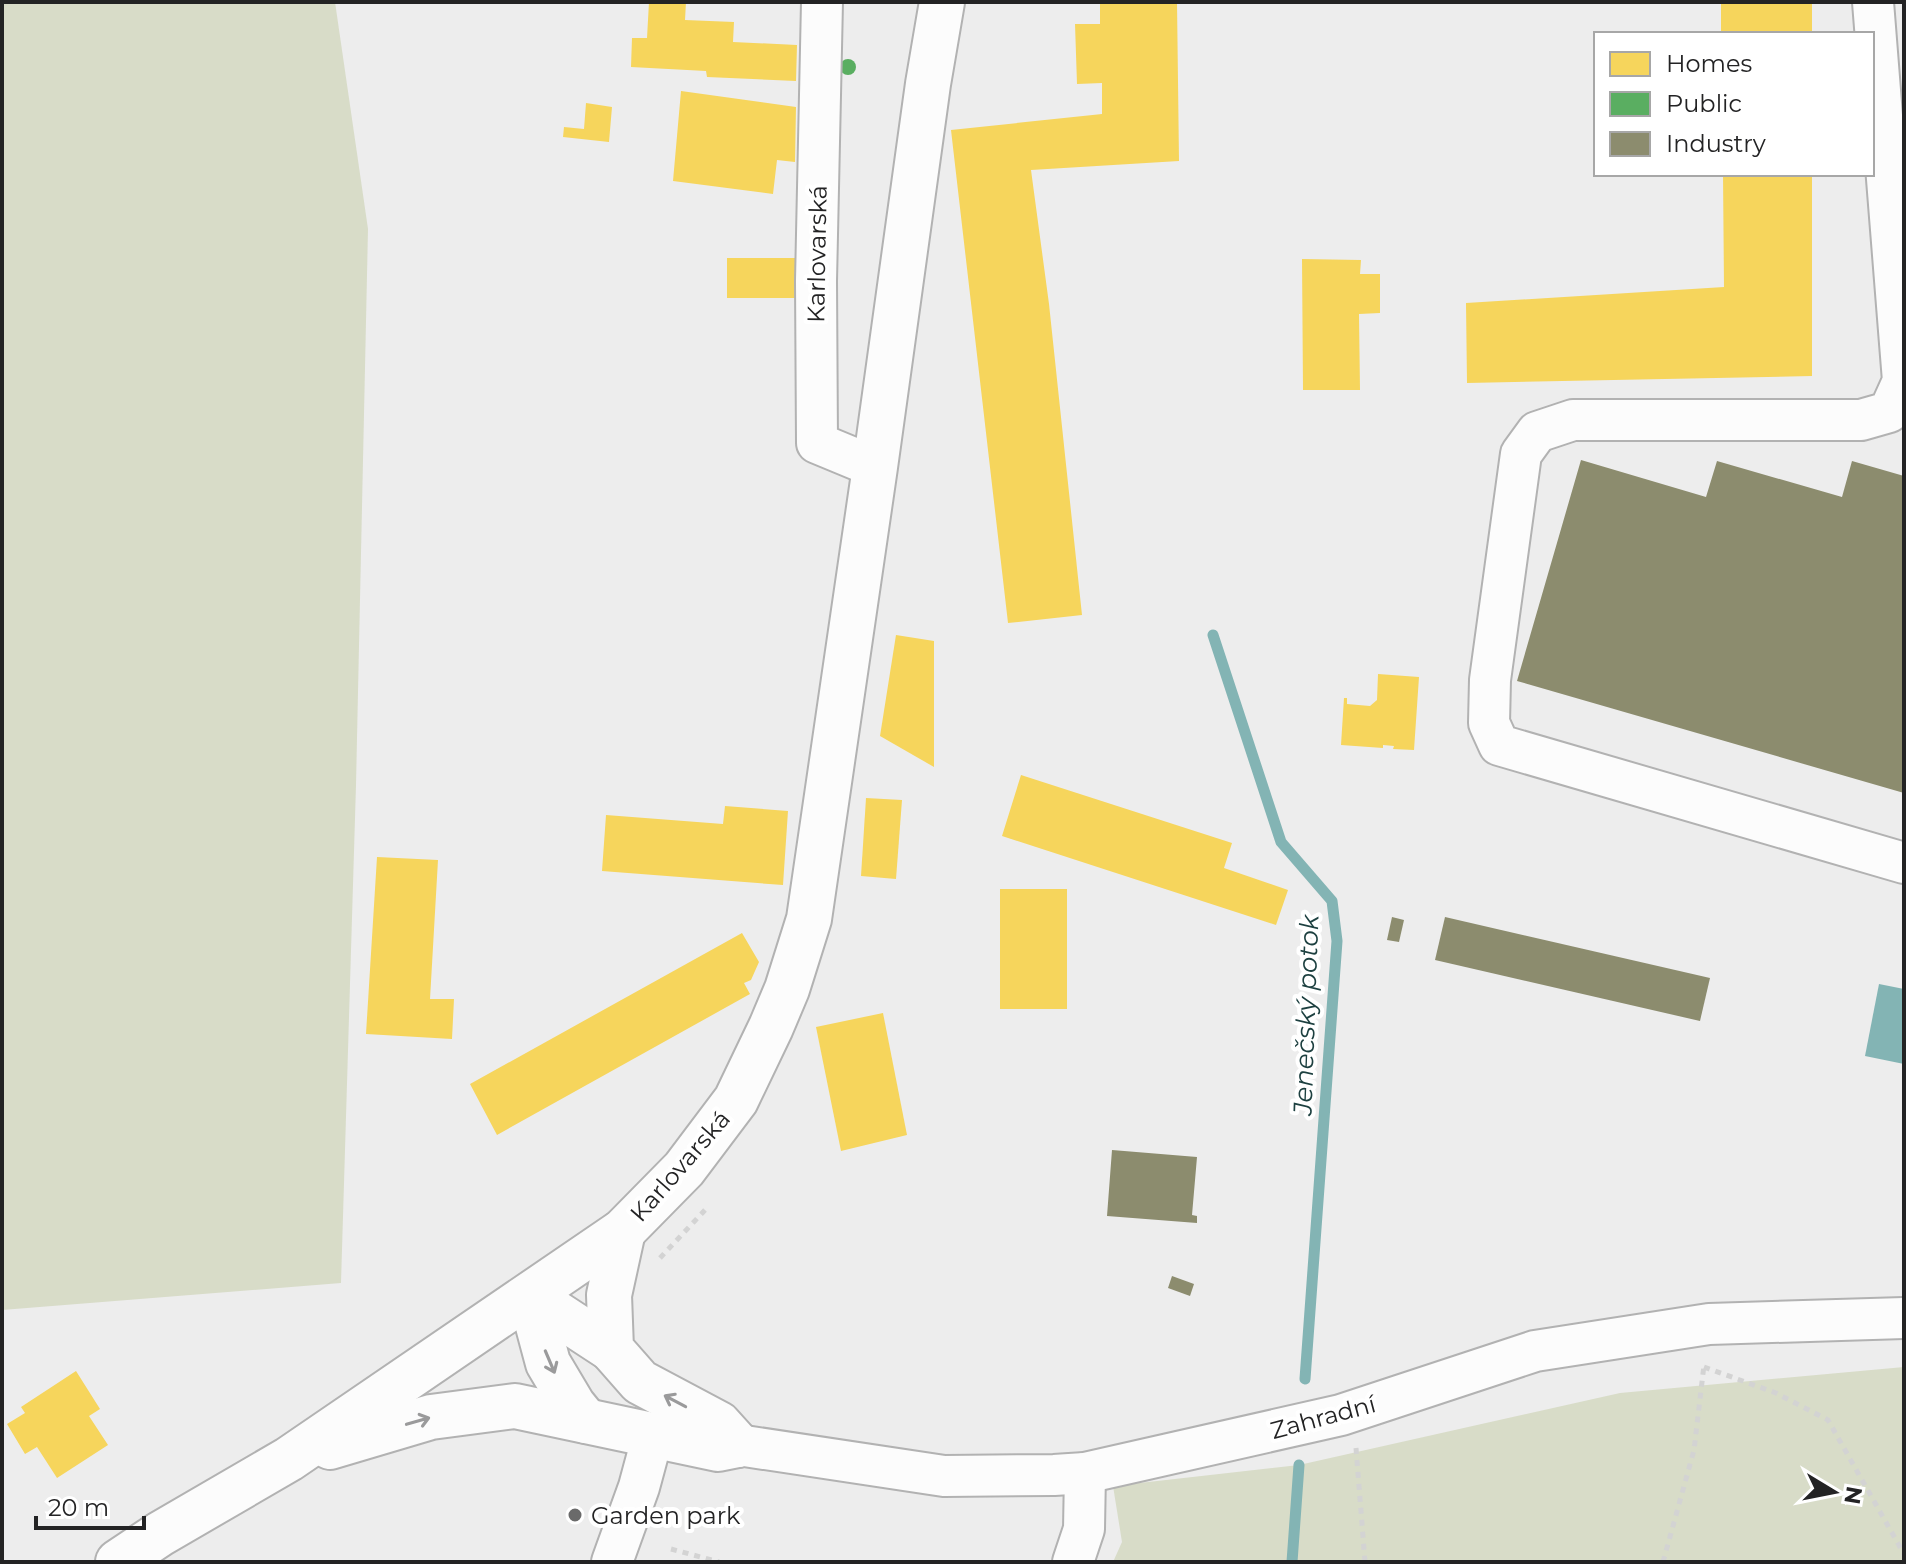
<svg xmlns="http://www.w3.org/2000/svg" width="1906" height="1564" viewBox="0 0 1906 1564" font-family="Montserrat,sans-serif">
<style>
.green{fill:#d8dcc8}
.water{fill:#83b4b4}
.homes{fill:#f6d55c}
.public{fill:#5aae61}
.industry{fill:#8c8c6e}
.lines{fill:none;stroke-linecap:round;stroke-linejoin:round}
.stream{stroke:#83b4b4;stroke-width:11}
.minor-casing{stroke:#b2b2b2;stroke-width:44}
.major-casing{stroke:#b2b2b2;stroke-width:48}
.path{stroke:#d3d3d3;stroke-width:5;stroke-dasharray:6 6;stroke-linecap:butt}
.minor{stroke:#fcfcfc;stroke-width:40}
.major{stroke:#fcfcfc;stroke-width:44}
.oneway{stroke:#9a9a9b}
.poi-dot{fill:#6a6a6a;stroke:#fff;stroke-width:3}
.labels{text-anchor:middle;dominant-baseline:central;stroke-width:8;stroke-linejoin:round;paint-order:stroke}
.street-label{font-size:24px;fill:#232324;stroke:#fff}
.poi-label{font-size:24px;fill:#232324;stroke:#fff;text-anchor:start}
.water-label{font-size:26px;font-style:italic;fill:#1d4040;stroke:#fff}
</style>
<rect width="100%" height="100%" fill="#ededed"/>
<g class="green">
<polygon points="2,2 335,2 368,229 356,785 341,1283 2,1310"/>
<polygon points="1904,1367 1904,1562 1113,1562 1122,1542 1113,1486 1299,1465 1620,1393"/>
</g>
<polygon class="water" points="1879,984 1904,989 1904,1064 1865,1056"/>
<g class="homes">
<polygon points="649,2 686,2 685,20 734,22 733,42 797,45 796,81 707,77 706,71 631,67 632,38 647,38"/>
<polygon points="1100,2 1177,2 1179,161 1031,170 1049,304 1082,615 1008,623 951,130 1102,114 1102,83 1077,84 1075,24 1100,24"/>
<rect x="1721" y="2" width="91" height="32"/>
<polygon points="681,91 796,107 795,162 777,160 773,194 673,181"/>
<polygon points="586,103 612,107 609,142 563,137 564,127 584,129"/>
<polygon points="1723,174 1812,174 1812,376 1467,383 1466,303 1724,287"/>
<rect x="727" y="258" width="68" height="40"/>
<polygon points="1302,259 1361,260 1360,274 1380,274 1380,313 1359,314 1360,390 1303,390"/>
<polygon points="896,635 934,641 934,767 880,736"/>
<polygon points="1378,674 1419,677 1414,750 1393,749 1394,746 1383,745 1383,748 1341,745 1344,698 1347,698 1347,704 1370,706 1377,700"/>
<polygon points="1021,775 1232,843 1224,868 1288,890 1276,925 1002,836"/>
<polygon points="866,798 902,800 896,879 861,876"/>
<polygon points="725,806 788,811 783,885 602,871 606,815 723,824"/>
<polygon points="377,857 438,860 430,999 454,999 452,1039 366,1034"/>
<rect x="1000" y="889" width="67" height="120"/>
<polygon points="742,933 759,962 751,980 744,983 750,994 497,1135 470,1084"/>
<polygon points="883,1013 907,1135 841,1151 816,1027"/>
<polygon points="76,1371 100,1409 89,1416 108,1445 57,1478 37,1447 25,1454 7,1424 25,1413 21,1407"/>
</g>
<circle class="public" cx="848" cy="67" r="8"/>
<g class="industry">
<polygon points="1581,460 1706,497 1717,461 1842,497 1852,461 1904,476 1904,793 1517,681"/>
<polygon points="1392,917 1404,920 1399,942 1387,940"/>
<polygon points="1445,917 1710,978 1700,1021 1435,960"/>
<polygon points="1112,1150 1197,1157 1192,1215 1197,1216 1197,1223 1107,1216"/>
<polygon points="1172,1276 1194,1284 1190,1296 1168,1288"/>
</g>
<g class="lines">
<g class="stream">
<polyline points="1213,635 1281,842 1332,901 1337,941 1305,1379"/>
<polyline points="1292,1562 1299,1465"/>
</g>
<defs>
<g id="minor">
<polyline points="822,2 816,281 817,443 875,467"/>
<polyline points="1873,2 1903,381 1889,412 1861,420 1573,420 1537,432 1521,454 1490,680 1489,723 1499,745 1904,863"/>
<polyline points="738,1445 944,1476 1054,1475 1085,1473 1341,1415 1535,1351 1709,1324 1904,1318"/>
<polyline points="612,1562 639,1487 653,1435"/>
<polyline points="1073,1562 1084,1529 1085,1473"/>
</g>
<g id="major">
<polyline points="623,1231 609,1295 611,1349 640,1382 719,1424 738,1445"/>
<polyline points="530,1296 548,1363 573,1405 586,1421"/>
<polyline points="530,1296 611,1349"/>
<polyline points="330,1447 431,1417 515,1406 718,1449 738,1445"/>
<polyline points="118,1562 160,1534 289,1459 623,1231 684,1169 736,1100 771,1027 787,989 809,919 875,467 928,84 942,2"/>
</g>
</defs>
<use href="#minor" class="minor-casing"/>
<use href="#major" class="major-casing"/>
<g class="path">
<polyline points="660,1258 705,1210"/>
<polyline points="1704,1367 1776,1393 1828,1420 1904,1554"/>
<polyline points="1356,1448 1365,1562"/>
<polyline points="671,1549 719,1562"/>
<polyline points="1663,1562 1694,1450 1704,1365"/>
</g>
<use href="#minor" class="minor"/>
<use href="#major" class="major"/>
</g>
<defs><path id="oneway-shaft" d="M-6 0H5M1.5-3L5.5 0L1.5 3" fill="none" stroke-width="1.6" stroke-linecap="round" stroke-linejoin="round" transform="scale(2)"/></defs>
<g class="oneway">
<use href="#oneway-shaft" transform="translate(550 1362) rotate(67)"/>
<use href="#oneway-shaft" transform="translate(675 1401) rotate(-152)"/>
<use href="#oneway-shaft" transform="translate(418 1421) rotate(-16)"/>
</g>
<circle class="poi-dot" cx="575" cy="1515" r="8"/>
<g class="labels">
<g class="street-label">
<text transform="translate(817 254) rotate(-89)">Karlovarská</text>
<text transform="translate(680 1166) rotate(-49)">Karlovarská</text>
<text transform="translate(1323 1417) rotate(-15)">Zahradní</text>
</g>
<g class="poi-label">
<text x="591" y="1515">Garden park</text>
</g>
<g class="water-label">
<text transform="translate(1306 1015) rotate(-88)">Jenečský potok</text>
</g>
</g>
<rect width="1906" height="1564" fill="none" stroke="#232324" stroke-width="8"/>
<rect x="1594" y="32" width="280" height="144" fill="#ffffff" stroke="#a7a7a7" stroke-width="2"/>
<rect x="1610" y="52" width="40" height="24" fill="#f6d55c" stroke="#a7a7a7" stroke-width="2"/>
<text x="1666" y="72" font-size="24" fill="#232324">Homes</text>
<rect x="1610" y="92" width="40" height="24" fill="#5aae61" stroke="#a7a7a7" stroke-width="2"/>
<text x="1666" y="112" font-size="24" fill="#232324">Public</text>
<rect x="1610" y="132" width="40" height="24" fill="#8c8c6e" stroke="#a7a7a7" stroke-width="2"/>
<text x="1666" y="152" font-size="24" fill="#232324">Industry</text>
<g transform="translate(1834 1492) rotate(100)" stroke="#ffffff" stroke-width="6" paint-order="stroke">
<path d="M0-6L14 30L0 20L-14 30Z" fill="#232324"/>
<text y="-12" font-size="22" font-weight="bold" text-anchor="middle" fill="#232324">N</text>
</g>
<path d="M36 1516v12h108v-12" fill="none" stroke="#232324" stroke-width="4"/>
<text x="48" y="1516" font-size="24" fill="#232324" stroke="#ffffff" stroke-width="6" paint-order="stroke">20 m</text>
</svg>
